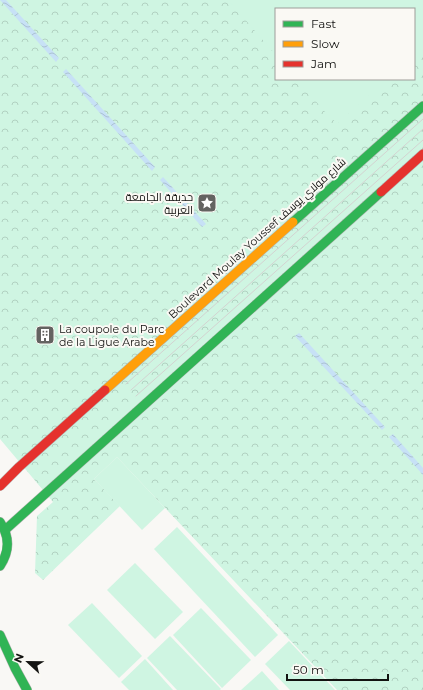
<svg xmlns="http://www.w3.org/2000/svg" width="423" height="690" viewBox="0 0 423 690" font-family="Montserrat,Cairo,sans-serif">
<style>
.park{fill:url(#park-crowns);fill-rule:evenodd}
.pitch{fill:#cff5e2}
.water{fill:url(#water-waves)}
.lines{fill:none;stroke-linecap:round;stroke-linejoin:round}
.fast-casing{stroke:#b3b3b1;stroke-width:10}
.slow-casing{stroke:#b3b3b1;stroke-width:10}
.jam-casing{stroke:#b3b3b1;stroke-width:10}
.fast{stroke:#30b455;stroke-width:9}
.slow{stroke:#ff9f0a;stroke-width:9}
.jam{stroke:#e5322d;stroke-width:9}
.tram{stroke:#d3d3d1;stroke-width:1}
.labels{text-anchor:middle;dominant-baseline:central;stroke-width:4;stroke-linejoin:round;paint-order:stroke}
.poi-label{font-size:11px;fill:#131311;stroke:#faf9f4;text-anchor:end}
.street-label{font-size:11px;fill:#131311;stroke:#faf9f4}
</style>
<defs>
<pattern id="park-crowns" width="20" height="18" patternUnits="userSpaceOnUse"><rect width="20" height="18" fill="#cff5e2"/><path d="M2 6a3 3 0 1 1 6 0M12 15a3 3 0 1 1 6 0" fill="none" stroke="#b1d1c1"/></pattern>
<pattern id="water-waves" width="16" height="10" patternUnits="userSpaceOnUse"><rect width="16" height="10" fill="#c7e1f6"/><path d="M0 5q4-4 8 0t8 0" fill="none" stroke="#aac0d2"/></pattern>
</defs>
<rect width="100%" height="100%" fill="#f9f8f5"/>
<path class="park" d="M 0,0 L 423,0 L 423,690 L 337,690 L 117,457 L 94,479 L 120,506 L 43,580 L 35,573 L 37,516 L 53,502 L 0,439 ZM 276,9 L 414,9 L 414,79 L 276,79 Z"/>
<g class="pitch">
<polygon points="228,0 423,0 423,48 414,56 414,9 276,9 276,55"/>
<polygon points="296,79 388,79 337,124 328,114 327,114"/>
<polygon points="117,457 165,508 142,530 94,479"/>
<polygon points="177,527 278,635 255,657 154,549"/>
<polygon points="135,563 183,612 155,639 107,590"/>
<polygon points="92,603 142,656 119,678 68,625"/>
<polygon points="201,608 251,660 222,688 173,635"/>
<polygon points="170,636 221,689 220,690 177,690 147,658"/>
<polygon points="289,641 335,690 290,690 265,664"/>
<polygon points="145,659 173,690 129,690 121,682"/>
<polygon points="262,671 279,690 241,690"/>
</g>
<g class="water">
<polygon points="0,0 6,0 59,58 56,62"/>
<polygon points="66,69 155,167 152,171 63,72"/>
<polygon points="163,177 206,224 202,227 160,180"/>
<polygon points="299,333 385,427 382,430 295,336"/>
<polygon points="393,434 423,468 423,475 389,437"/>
</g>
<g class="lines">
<defs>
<g id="fast">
<polyline points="293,222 423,106"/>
<path d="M 0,522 C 10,537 10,551 0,566"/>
<polyline points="5,530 381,192"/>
<polyline points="0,635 15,668 27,690"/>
</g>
<polyline id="slow" points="105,390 293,222"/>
<g id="jam">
<polyline points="381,192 423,154"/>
<polyline points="0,486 19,467 105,390"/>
</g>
</defs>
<use href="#fast" class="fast-casing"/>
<use href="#slow" class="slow-casing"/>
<use href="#jam" class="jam-casing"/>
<use href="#fast" class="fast"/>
<use href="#slow" class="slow"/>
<use href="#jam" class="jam"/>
<g class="tram">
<polyline points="126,384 423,119"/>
<polyline points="131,390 423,129"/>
<polyline points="136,396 423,140"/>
</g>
</g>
<defs>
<symbol id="sight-square" viewBox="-11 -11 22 22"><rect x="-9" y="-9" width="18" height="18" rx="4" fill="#646361" stroke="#faf9f4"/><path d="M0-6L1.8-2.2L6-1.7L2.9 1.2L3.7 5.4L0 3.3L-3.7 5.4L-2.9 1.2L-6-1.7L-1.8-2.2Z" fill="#fff"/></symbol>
<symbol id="building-square" viewBox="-11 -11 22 22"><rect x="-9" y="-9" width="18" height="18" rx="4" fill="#646361" stroke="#faf9f4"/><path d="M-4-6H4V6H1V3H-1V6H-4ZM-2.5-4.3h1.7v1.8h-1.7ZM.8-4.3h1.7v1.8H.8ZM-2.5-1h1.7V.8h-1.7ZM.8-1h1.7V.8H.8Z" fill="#fff"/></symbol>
</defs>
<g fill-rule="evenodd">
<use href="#sight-square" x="196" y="192" width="22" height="22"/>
<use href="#building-square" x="34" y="324" width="22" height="22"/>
</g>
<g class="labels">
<g class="poi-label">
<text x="193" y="197">حديقة الجامعة<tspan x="193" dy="13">العربية</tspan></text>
<text x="59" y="329" text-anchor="start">La coupole du Parc<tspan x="59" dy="13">de la Ligue Arabe</tspan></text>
</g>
<g class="street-label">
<text transform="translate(257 238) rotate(-42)">Boulevard Moulay Youssef شارع مولاي يوسف</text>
</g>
</g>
<rect x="275" y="8" width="140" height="72" fill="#faf9f4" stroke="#9e9d99"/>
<rect x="283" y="21" width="20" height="6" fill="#30b455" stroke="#9e9d99"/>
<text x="311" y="28" font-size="12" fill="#131311">Fast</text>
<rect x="283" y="41" width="20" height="6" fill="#ff9f0a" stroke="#9e9d99"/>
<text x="311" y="48" font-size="12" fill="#131311">Slow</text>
<rect x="283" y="61" width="20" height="6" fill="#e5322d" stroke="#9e9d99"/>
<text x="311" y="68" font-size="12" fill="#131311">Jam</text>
<g transform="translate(28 662) rotate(292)" stroke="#faf9f4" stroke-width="3" paint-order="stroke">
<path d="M0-3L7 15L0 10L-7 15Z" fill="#131311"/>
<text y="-6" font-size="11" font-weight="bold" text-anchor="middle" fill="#131311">N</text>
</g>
<path d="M287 674v6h101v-6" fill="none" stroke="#131311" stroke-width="2"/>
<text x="293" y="674" font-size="12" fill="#131311" stroke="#faf9f4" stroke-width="3" paint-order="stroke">50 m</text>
</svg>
